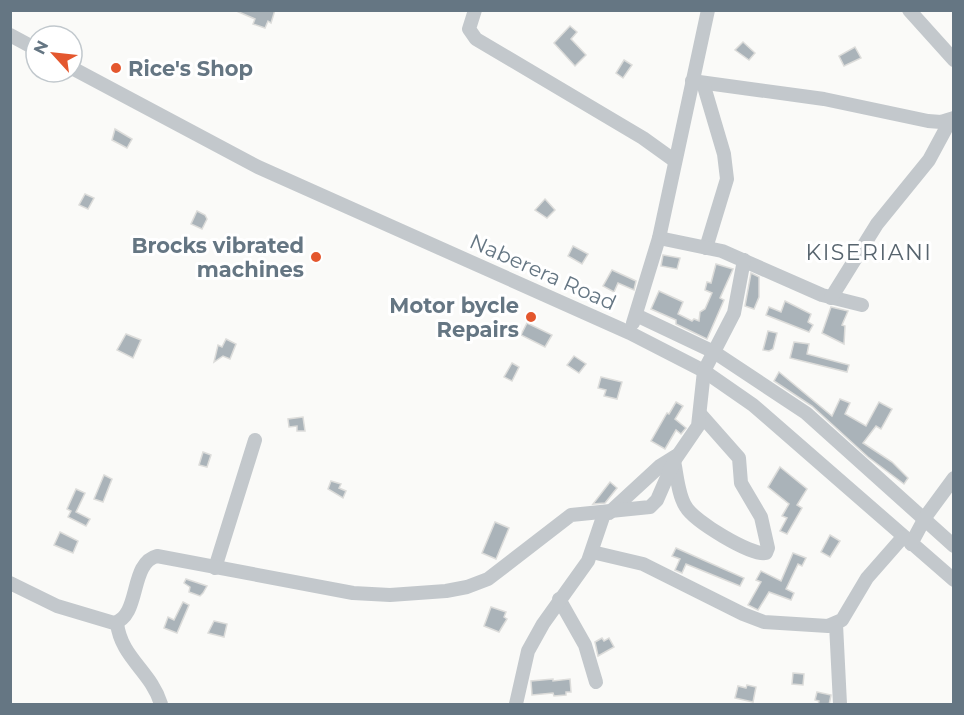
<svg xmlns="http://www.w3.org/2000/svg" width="964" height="715" viewBox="0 0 964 715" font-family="Montserrat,sans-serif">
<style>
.building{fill:#aab3b9;stroke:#dcdcda;stroke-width:1.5}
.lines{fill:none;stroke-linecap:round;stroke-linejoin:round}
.minor{stroke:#c3c8cc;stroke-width:14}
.poi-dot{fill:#e4572e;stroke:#fff;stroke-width:2}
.labels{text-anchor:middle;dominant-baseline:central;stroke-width:6;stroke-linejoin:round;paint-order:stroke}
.poi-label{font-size:21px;font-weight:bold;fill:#657683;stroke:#fff;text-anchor:end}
.street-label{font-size:21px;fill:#657683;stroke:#fff}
.neighbourhood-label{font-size:22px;letter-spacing:1.5px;fill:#57646e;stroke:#fff}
</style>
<rect width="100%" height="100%" fill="#fafaf8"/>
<g class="building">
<polygon points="234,10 275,10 271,23 268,21 265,28 253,24 255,19"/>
<polygon points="570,26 577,32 571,39 586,55 575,66 554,43"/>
<polygon points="743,42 755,53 749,60 735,50"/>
<polygon points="855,47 861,58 844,66 839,56"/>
<polygon points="624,60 632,65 623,78 616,73"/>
<polygon points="115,129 132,139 127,148 112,140"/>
<polygon points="85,194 94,198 88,209 79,205"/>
<polygon points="545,199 555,210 547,218 535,210"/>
<polygon points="197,211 205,215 207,219 202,229 191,224"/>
<polygon points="573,246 588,254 582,264 568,256"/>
<polygon points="663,255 680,258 677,269 661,266"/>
<polygon points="716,264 733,269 720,298 724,300 707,339 676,324 676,320 651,309 659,291 683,302 678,314 692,321 694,319 699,321 700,312 705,309 712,293 705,290 707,282 711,283"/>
<polygon points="612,270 636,281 634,290 618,283 614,292 603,286"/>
<polygon points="751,273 759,277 759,297 754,309 745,306"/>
<polygon points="785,301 811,314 808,322 813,325 809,332 766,315 769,307 781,312"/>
<polygon points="831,307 848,311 842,325 845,326 844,344 822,333"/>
<polygon points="527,323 552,335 545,347 521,335"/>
<polygon points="768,331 777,333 773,349 769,351 763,350"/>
<polygon points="126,334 141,340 133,358 117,350"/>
<polygon points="226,339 236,344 230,359 223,356 214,362 218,345 222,347"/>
<polygon points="794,342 809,344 807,354 849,365 847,372 790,358"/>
<polygon points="574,356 586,364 579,373 567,365"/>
<polygon points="512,363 519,367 512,381 504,377"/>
<polygon points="779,372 832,416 840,399 850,403 845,414 866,426 879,402 892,409 881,429 876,426 863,443 892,462 908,478 904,484 868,457 812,406 774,381"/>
<polygon points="601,377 622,382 617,399 604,396 606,390 598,388"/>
<polygon points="676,402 683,406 675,419 686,428 681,434 676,430 665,449 651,441 667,413 669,414"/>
<polygon points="303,417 305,431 297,431 297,426 289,427 288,419"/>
<polygon points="203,452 211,455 207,467 199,465"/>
<polygon points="780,467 807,489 797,505 802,508 787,534 780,531 787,518 782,516 789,504 768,487"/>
<polygon points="104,475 112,479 103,502 94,499"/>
<polygon points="331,481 341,484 339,488 346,491 343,498 328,489"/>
<polygon points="610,482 617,488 605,503 593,504"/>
<polygon points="76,489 85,493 76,512 90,519 86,526 68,517 71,511 67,509"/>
<polygon points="495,522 509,528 496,559 482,553"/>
<polygon points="60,532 78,541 73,553 54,545"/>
<polygon points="830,535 840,541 830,557 821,552"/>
<polygon points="676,548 744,578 740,586 686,564 682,573 675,570 680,559 672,556"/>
<polygon points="793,553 806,558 802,566 798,564 786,589 794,593 791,600 769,592 758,610 748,605 761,582 756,580 761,571 781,581"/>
<polygon points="186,579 207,586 203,593 200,596 189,592 190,587 184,583"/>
<polygon points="183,602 189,605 177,633 164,628 168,617 174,620"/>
<polygon points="491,607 506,612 504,617 507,619 499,632 484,626"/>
<polygon points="214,621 227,624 224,637 208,633"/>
<polygon points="602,638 604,641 609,638 614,647 598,656 595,642"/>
<polygon points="793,673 804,674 803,685 792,684"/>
<polygon points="553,679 553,681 570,679 571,692 566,692 566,695 554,696 553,693 532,695 531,681"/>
<polygon points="747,685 756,687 753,702 735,698 738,686 746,688"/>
<polygon points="817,692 831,695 829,705 818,705 819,701 815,700"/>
</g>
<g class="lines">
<g class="minor">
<polyline points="475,10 469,29 476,39 643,138 675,161"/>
<polyline points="909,10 954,60"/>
<polyline points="10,35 36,49"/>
<polyline points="72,68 258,167 630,333 704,371 753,405 954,580"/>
<polyline points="692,81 824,99 928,121 941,122 954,118"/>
<polyline points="703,83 724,154 727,179 706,248"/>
<polyline points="659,238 722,251 822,295 862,305"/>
<polyline points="831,298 877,224 929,160 950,121"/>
<polyline points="636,315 714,352 806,413 954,546"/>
<polyline points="633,323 659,238 708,10"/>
<path d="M 674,461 C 677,475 678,495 686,507 C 694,521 751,556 766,553 L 768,548 L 761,517 L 741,483 L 739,458 L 701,415"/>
<polyline points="609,513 660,466 676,456"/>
<polyline points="911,544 926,516 954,478"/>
<polyline points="592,552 643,564 743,614 764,622 828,626 842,620 867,578 903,537"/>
<polyline points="215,568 255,440"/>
<path d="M 10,583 L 57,606 L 114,623 C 141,616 129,563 157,556 L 353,593 L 390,595 L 446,591 L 467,587 L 488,579 L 571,515 L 650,507 L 657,500 L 674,461 L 698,426 L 704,371 L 734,313 L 744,260"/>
<polyline points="559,599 585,645 596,682"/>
<path d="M 117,623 C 121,658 151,671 161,704"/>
<polyline points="836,624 840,704"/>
<polyline points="516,704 528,651 543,624 588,561 604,514"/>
</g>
</g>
<g class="poi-dot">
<circle cx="116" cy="68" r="6"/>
<circle cx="316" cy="257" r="6"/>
<circle cx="531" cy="317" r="6"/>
</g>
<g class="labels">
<g class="poi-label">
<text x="128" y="68" text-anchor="start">Rice's Shop</text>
<text x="304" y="245">Brocks vibrated<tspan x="304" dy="24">machines</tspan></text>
<text x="519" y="305">Motor bycle<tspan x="519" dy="24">Repairs</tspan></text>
</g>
<g class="street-label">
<text transform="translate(543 272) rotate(24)">Naberera Road</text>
</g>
<g class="neighbourhood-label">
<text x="869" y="252">KISERIANI</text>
</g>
</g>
<rect width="964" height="715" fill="none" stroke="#657683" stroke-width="24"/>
<g transform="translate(54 54) rotate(297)"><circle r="28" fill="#ffffff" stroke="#c1c8cd" stroke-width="1.5"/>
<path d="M0-4.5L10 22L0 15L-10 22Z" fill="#e4572e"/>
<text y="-9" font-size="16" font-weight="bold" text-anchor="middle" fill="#657683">N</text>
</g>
</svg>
